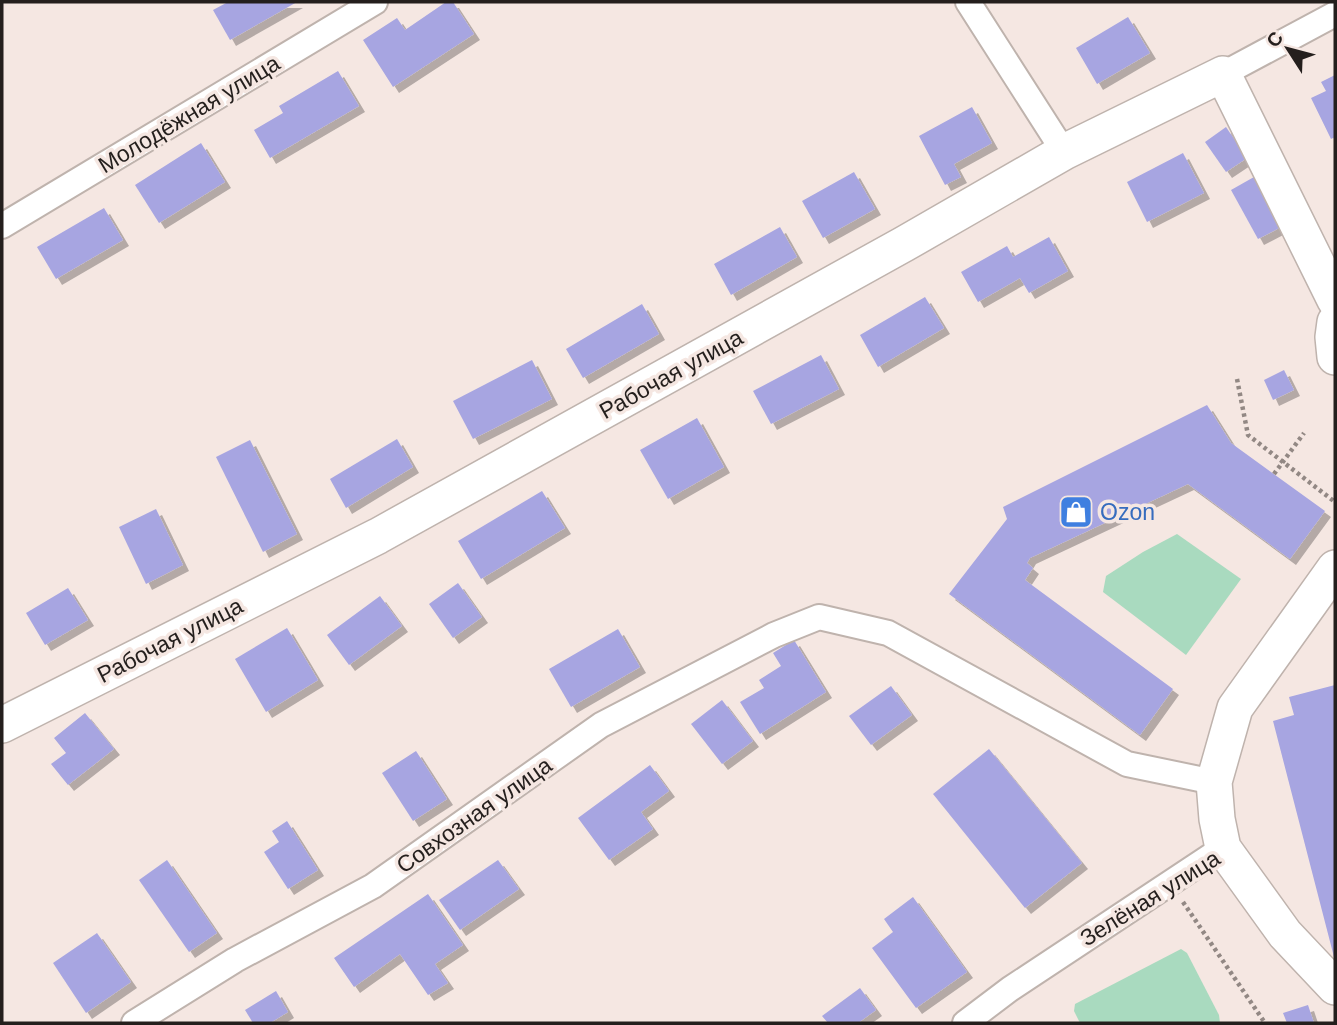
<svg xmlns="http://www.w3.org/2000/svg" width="1337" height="1025" viewBox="0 0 1337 1025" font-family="Helvetica,sans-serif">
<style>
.green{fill:#a9dabf}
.building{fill:#a7a5e1;filter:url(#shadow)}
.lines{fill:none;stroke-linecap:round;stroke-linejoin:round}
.street-casing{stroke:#bfb3ad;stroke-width:28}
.secondary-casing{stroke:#bfb3ad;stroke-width:38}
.path{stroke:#928884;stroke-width:4.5;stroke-dasharray:3.5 3.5;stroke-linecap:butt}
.street{stroke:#fff;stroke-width:24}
.secondary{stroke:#fff;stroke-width:35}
.labels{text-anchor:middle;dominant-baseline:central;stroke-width:7;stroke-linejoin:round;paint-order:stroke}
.street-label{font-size:23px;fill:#241f1d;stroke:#f5e7e2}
.shop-label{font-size:23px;fill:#366cbe;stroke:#f5e7e2;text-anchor:start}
</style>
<defs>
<filter id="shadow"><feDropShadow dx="6" dy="6" stdDeviation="0" flood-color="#0004"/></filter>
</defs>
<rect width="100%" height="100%" fill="#f5e7e2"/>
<g class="green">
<polygon points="1177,534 1241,579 1186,655 1103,592 1106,576 1143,552"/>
<polygon points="1181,949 1187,953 1219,1015 1220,1023 1080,1023 1074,1011 1075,1004"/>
</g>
<g class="building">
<polygon points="228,2 297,2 230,40 213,10"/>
<polygon points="446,2 453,2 474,34 393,87 363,40 397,18 405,30"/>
<polygon points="1128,17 1150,53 1097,84 1076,48"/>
<polygon points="338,71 359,106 270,158 254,130 283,113 279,106"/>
<polygon points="1335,75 1335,137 1331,139 1311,98 1326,91 1321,82"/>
<polygon points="972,107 992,143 954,164 961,177 945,185 919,136"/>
<polygon points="1226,127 1247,158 1226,172 1205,142"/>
<polygon points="201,143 225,182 159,223 135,185"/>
<polygon points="1183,153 1204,193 1147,222 1127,182"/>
<polygon points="854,172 875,209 823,238 802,201"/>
<polygon points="1254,177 1281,227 1258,239 1231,190"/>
<polygon points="104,208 123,240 56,279 37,247"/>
<polygon points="780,227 797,257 731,295 714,264"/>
<polygon points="1049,237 1068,271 1029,293 1020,278 978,302 961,272 1007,246 1013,257"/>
<polygon points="925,297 944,328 878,367 860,335"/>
<polygon points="642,304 659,334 583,378 566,349"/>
<polygon points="821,355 839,389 771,424 753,391"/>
<polygon points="532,360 552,399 473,439 453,401"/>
<polygon points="1284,370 1294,390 1273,400 1264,380"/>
<polygon points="1207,405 1231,443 1325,511 1290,559 1188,484 1030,558 1027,563 1033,568 1025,580 1173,689 1140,735 949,594 1007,519 1003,507"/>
<polygon points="697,418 724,467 668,499 640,450"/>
<polygon points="397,439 413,467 346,508 330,479"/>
<polygon points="250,440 297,534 263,552 216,457"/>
<polygon points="542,491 565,528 481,579 458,541"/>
<polygon points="156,509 183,565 146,584 119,527"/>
<polygon points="458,583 482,617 453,638 429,604"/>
<polygon points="68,588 88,620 45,645 26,613"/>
<polygon points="380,596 402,626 349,665 327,635"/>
<polygon points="287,628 318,680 266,712 235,659"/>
<polygon points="618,629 640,667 571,707 549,669"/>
<polygon points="794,640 826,692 760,734 740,702 764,688 759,680 781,666 773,653"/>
<polygon points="1335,685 1335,957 1334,957 1273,721 1294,715 1289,697"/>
<polygon points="891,686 912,715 871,745 849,716"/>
<polygon points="722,700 753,741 722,764 691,724"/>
<polygon points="85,713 114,749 68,785 51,764 66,753 54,738"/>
<polygon points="989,749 1082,863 1025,908 933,794"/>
<polygon points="416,751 447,799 413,821 382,773"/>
<polygon points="650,765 669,791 641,812 653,829 609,860 578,818"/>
<polygon points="287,821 318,870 288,889 264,852 279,842 272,831"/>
<polygon points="167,860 217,933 189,952 139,880"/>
<polygon points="498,860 519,889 460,930 439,900"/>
<polygon points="428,894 463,945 435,964 448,983 428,995 400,954 354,987 334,958"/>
<polygon points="913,897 967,972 916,1008 872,948 893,932 884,919"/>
<polygon points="97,933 131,982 86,1013 53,963"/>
<polygon points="860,988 876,1010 858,1023 828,1023 822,1016"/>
<polygon points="276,991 288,1012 270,1023 253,1023 245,1010"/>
<polygon points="1308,1005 1314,1023 1287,1023 1283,1013"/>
</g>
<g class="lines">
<defs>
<g id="street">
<polyline points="968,2 1064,152"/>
<polyline points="1223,74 1335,14"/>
<polyline points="2,226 375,2"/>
<polyline points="134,1023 235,960 373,886 601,725 774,635 819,617 888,633 1127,764 1214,782"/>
<polyline points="965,1023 1010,989 1223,848"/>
</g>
<g id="secondary">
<polyline points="1335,322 1333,337 1335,357"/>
<polyline points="1335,568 1235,708 1214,782 1217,819 1223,848 1285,934 1335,987"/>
<polyline points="2,725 378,536 904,244 1064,152 1223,74 1335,300"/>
</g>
</defs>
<use href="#street" class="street-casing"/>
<use href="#secondary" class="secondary-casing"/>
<g class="path">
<polyline points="1237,379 1248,435 1335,502"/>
<polyline points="1274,474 1304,433"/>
<polyline points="1183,902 1265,1023"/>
</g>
<use href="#street" class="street"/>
<use href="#secondary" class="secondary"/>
</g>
<defs>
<symbol id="shop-square" viewBox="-11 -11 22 22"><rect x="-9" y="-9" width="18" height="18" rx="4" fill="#3f7fe0" stroke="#f5e7e2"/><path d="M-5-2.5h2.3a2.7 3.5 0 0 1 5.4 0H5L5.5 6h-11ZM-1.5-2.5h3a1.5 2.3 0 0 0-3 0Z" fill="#fff"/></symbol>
</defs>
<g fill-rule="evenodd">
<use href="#shop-square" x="1057" y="493" width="38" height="38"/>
</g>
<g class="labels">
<g class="street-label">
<text transform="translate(189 114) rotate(-31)">Молодёжная улица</text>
<text transform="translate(671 374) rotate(-29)">Рабочая улица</text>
<text transform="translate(170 640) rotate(-27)">Рабочая улица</text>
<text transform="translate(474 815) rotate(-35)">Совхозная улица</text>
<text transform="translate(1150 898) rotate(-32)">Зелёная улица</text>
</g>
<g class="shop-label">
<text x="1100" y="512">Ozon</text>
</g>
</g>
<rect width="1337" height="1025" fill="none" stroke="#241f1d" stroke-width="7"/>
<g transform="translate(1288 49) rotate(306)" stroke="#f5e7e2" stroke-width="5" paint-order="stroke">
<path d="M0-5L12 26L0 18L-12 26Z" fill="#241f1d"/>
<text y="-10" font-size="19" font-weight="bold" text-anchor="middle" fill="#241f1d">С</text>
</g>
</svg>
